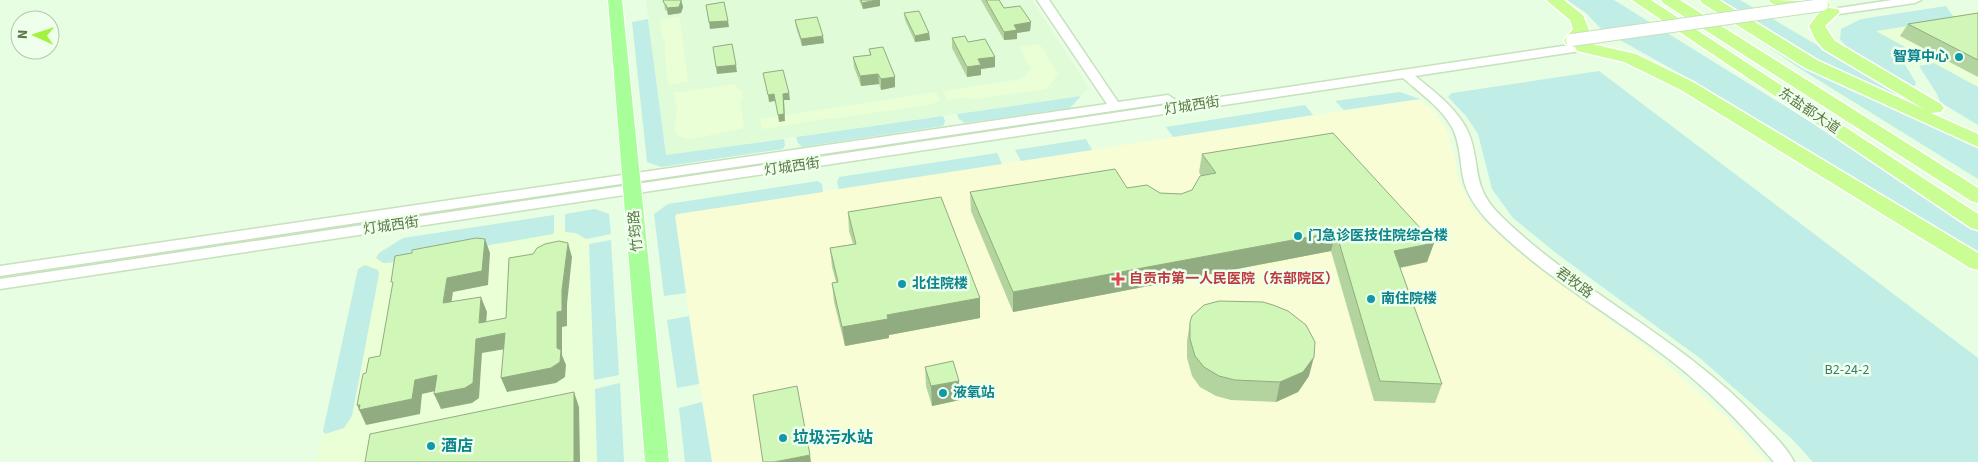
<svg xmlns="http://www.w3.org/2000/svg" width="1978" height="462" viewBox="0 0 1978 462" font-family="'Source Sans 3','Noto Sans SC',sans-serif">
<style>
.residential{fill:#dffbd7}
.commercial{fill:#eaffd6}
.medical{fill:#f9fdd5}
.green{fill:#c0ede5}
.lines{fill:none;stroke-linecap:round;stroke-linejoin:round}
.minor-casing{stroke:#c6e1bb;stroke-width:3}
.major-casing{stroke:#fff;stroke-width:2}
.highway-casing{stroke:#fff;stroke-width:3}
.minor{fill:#fff;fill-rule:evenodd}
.major{fill:#a8ff99;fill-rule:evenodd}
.highway{fill:#cbfd95;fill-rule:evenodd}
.minor-bridge-casing{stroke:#c6e1bb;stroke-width:14;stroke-linecap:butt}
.minor-bridge{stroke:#fff;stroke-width:12}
.wall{fill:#b3d49e}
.shaded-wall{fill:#92ac81}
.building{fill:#d0f6b8;stroke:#92ac81}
.culture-dot{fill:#0f9aa8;stroke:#eeffeb;stroke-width:2}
.health-dot{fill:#e0444e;stroke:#eeffeb;stroke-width:2}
.labels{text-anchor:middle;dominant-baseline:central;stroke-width:5;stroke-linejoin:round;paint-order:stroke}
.culture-label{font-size:14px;font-weight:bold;fill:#0d838f;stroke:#eeffeb;text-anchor:start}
.street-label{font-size:14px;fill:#5c7847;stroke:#eeffeb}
.health-label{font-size:14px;font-weight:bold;fill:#be3a42;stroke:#eeffeb;text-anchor:start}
.park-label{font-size:14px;fill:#3b7a74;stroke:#eeffeb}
.near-culture-label{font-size:16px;font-weight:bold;fill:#0d838f;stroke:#eeffeb;text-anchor:start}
</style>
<rect width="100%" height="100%" fill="#e7fee3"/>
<polygon class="residential" points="646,0 1032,0 1089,88 1081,96 668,155 666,154"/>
<g class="commercial">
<polygon points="1978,10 1978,92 1862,28"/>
<polygon points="678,17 680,18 688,81 670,85 668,84 665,54 665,41 662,38 660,20"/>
<polygon points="1039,44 1047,53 1046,55 1058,74 1047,89 976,99 961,98 947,100 943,91 1022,79 1031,69 1019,47"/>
<polygon points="736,84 738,90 741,90 743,99 740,100 744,128 692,139 683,138 676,134 674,129 677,109 673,93"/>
<polygon points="936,92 940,101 928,105 837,118 829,118 765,129 762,128 760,119"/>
<polygon points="586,222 589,223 597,462 316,462 359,266 377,254"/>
</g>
<polygon class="medical" points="1420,99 1436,113 1447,131 1454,155 1459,182 1472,207 1482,219 1505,241 1534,265 1642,344 1681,377 1725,416 1767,462 712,462 686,293 675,215 677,214"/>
<g class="green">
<polygon points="1567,0 1614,0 1846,144 1978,232 1978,253 1697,83 1602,30 1586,13"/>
<polygon points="1718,0 1740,0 1942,118 1805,54"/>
<path d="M 1946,6 L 1955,19 L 1876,31 L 1923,57 L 1910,59 L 1904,63 L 1916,83 L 1915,86 L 1912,86 C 1892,75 1853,58 1840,39 L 1841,29 L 1861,19 Z"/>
<polygon points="648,19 666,155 784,139 785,145 783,149 661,167 647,162 632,22"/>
<polygon points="1745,31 1806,68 1978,148 1978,179 1799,68"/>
<polygon points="1934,63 1978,87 1978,125 1940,102 1937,94 1919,66"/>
<polygon points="1599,71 1978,358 1978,462 1813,462 1792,439 1701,359 1556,253 1513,218 1492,189 1478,134 1466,116 1448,97 1452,93"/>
<polygon points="1400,92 1420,99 1344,110 1335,101"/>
<polygon points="1081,96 1070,108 965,123 959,119 957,114"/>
<polygon points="1305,105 1313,115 1173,137 1166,127"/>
<polygon points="943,116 945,121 943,126 802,147 798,143 796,137"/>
<polygon points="1086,139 1092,150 1021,161 1015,150"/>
<polygon points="997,153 1002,164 839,189 837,182 839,177"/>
<polygon points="818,181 822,184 823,192 677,214 675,216 686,293 664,296 654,214 668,204"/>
<polygon points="595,209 609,214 611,234 586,239 576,233 565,232 565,214"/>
<polygon points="554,215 554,232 553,234 388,263 383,263 376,258 379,253 403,238"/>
<polygon points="611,240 619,375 594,380 589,244"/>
<polygon points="365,265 378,270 379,274 352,416 344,428 325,434 323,431 358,269"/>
<polygon points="689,316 699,384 677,388 667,320"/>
<polygon points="620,383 624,462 597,462 595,389"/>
<polygon points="702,402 712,462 685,462 679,408"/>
</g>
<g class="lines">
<defs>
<g id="minor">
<polygon points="1037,0 1049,0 1118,102 1168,95 1174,99 1173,102 0,276 0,266 1107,104"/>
<polygon points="1892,0 1921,0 1915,3 1832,15 1826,12 1832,9"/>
<path d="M 1583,43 L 1587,44 L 1589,47 L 1587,50 L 1415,76 C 1435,92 1459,110 1469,134 C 1482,169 1470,186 1502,217 C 1579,292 1680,337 1755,416 C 1768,430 1786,445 1794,462 L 1774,462 C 1742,424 1708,389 1669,359 C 1609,313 1542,276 1489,222 C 1477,209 1466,194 1463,177 C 1460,161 1460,144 1453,129 C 1442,108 1420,93 1403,78 L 0,289 L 0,279 Z"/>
</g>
<polygon id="major" points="608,0 622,0 669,462 645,462"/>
<g id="highway">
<polygon points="1546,0 1564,0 1583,15 1589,30 1578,43 1583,42 1636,54 1693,82 1978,253 1978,270 1970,268 1681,90 1624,62 1577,51 1575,47 1577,44 1566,44 1564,40 1573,29 1570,20"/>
<polygon points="1632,0 1651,0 1978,214 1978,230 1971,228"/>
<polygon points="1661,0 1680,0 1978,188 1978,203 1971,201 1663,3"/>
<polygon points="1700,0 1719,0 1817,60 1924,109 1823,49 1815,39 1809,26 1818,14 1826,9 1777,5 1771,3 1769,0 1828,2 1830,5 1828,8 1838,9 1840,12 1825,26 1835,41 1941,104 1944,108 1941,112 1931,113 1978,134 1978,147 1805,68 1702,3"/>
</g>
</defs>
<use href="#minor" class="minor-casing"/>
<use href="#major" class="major-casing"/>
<use href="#highway" class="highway-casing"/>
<use href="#minor" class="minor"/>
<use href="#major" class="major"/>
<use href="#highway" class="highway"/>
<defs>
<polyline id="minor-bridge" points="1572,40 1822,5"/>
</defs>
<use href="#minor-bridge" class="minor-bridge-casing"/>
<use href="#minor-bridge" class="minor-bridge"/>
</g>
<g class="wall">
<polygon points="681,0 683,7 681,13 668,15 667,11 665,10 664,3"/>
<polygon points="859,0 880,0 880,6 863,9"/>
<polygon points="981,0 999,0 1004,8 1031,22 1030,31 1017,33 1017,39 1004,40"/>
<polygon points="904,13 929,33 930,40 915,42 905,20"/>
<polygon points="1978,13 1978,77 1900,36 1908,24"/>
<polygon points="795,20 824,43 802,46 796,27"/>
<polygon points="952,38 968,42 995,67 981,69 981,75 967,77 952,48"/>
<polygon points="869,49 895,87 881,90 879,84 861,86 854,67 853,57 870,55"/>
<polygon points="1202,154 1434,243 1427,262 1400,268 1442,384 1435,403 1374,401 1331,251 1013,312 971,211 970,192 1127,188 1160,193 1181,194 1192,190 1201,176 1199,172"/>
<polygon points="848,212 980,298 980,318 889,335 889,338 845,346 834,302 832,283 836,282 832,267 830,248 853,244 849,231"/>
<polygon points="1190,322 1309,376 1298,392 1276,402 1231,400 1216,396 1200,387 1192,376 1187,358 1187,341"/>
<polygon points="925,367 959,381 960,400 932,406 926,386"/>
</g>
<g class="shaded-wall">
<polygon points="681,0 683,7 681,13 668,15 667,8"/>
<polygon points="877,0 880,0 880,6 863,9 862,3"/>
<polygon points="728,21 729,27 710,29 709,22"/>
<polygon points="1031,22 1030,31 1017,33 1017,39 1004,40 1004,32 1014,25"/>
<polygon points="929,33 930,40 915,42 915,36"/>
<polygon points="823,36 824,43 802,46 801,39"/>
<polygon points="995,57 995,67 981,69 981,75 967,77 967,67 978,59"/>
<polygon points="736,65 737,72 717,74 716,67"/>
<polygon points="878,74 879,84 861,86 860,76"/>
<polygon points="895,77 895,87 881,90 881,79"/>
<polygon points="789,93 790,100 784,100 785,121 779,122 778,115 783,94"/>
<polygon points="774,94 775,101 769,102 768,95"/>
<polygon points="1336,232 1331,251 1013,312 1013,292"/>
<polygon points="485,239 490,253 488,285 453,292 449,318 443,303 447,278"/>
<polygon points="568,243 572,257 567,304 567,326 562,327 562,355 566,365 565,377 556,383 507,392 501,378 557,348 557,312 562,290"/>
<polygon points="1434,243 1427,262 1388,270 1394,251"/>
<polygon points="481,297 487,312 485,337 505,333 511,348 482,353 479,398 472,403 441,409 434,394 476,339 479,323"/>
<polygon points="980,298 980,318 889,335 889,338 845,346 842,327 887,315"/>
<polygon points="1314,357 1309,376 1298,392 1276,402 1280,382"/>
<polygon points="437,375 444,389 422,394 420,414 366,425 357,405 415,380"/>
<polygon points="959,381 960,400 932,406 931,386"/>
<polygon points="574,392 579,407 580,462 574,462"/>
<polygon points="810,455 811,462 774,462"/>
</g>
<g class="building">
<polygon points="663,0 681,0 681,1 679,7 667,8 666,5 664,3"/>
<polygon points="861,0 877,0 862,3"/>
<polygon points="986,0 999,0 1004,8 1020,6 1031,22 1014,25 1017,30 1004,32"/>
<polygon points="724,2 728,21 709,22 706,5"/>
<polygon points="919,11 929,33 915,36 904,13"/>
<polygon points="1978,13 1978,60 1908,24"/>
<polygon points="817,17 823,36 801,39 795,20"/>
<polygon points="965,36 968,42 985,39 995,57 978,59 981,65 967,67 952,38"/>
<polygon points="732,44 736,65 716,67 713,47"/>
<polygon points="883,47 895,77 881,79 878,74 860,76 853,57 871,55 869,49"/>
<polygon points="783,70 789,93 783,94 784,114 778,115 774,94 768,95 763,73"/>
<polygon points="1333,133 1434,243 1394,251 1442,384 1380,381 1336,232 1013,292 970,192 1115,169 1127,188 1147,185 1160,193 1181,194 1192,190 1200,176 1216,173 1202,154"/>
<polygon points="941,197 980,298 887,315 888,319 842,327 832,283 838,282 830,248 856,244 848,212"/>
<polygon points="476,238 485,239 482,271 447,278 443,303 481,297 479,323 506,318 509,258 533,254 537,248 545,244 559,241 568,243 562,290 562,311 557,312 557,348 561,350 560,362 551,368 501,378 505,333 476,339 473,383 465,388 434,394 437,375 415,380 412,399 359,410 360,405 357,405 363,374 366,373 369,358 380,356 393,282 391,282 395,256 412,253 412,250"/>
<polygon points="1219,301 1263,302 1273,305 1288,311 1306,325 1315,342 1314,357 1303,372 1280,382 1235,380 1219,376 1204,367 1195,356 1190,339 1190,322 1192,316 1204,305"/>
<polygon points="953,361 959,381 931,386 925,367"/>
<polygon points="797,386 810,455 774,462 763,462 753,395"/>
<polygon points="574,392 574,462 365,462 370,434"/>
</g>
<g class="culture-dot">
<circle cx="1959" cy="57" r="5"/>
<circle cx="1298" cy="236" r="5"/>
<circle cx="902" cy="284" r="5"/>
<circle cx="1371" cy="299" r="5"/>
<circle cx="943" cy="393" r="5"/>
<circle cx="783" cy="438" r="5"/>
<circle cx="431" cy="446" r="5"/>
</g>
<path class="health-dot" d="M1115.5 271.5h5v5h5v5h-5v5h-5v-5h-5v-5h5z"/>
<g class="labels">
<g class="culture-label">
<text x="1949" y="57" text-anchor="end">智算中心</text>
<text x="1308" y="236">门急诊医技住院综合楼</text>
<text x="912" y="284">北住院楼</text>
<text x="1381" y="299">南住院楼</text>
<text x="953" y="393">液氧站</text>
</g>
<g class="street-label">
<text transform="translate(1192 106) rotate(-9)">灯城西街</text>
<text transform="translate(1809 111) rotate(34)">东盐都大道</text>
<text transform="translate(792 167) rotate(-8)">灯城西街</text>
<text transform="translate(391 226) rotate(-8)">灯城西街</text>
<text transform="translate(636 231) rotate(-95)">竹筠路</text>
<text transform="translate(1574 283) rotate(36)">君牧路</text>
</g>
<g class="health-label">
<text x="1129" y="279">自贡市第一人民医院（东部院区）</text>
</g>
<g class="park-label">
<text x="1847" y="370">B2-24-2</text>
</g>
<g class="near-culture-label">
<text x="793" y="438">垃圾污水站</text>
<text x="441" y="446">酒店</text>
</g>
</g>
<g transform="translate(35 35) rotate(273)"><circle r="24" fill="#eeffeb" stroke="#b4c9a9"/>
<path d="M0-4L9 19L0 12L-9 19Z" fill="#a2f23e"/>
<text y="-8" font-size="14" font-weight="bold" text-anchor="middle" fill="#5c7847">N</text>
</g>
</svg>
